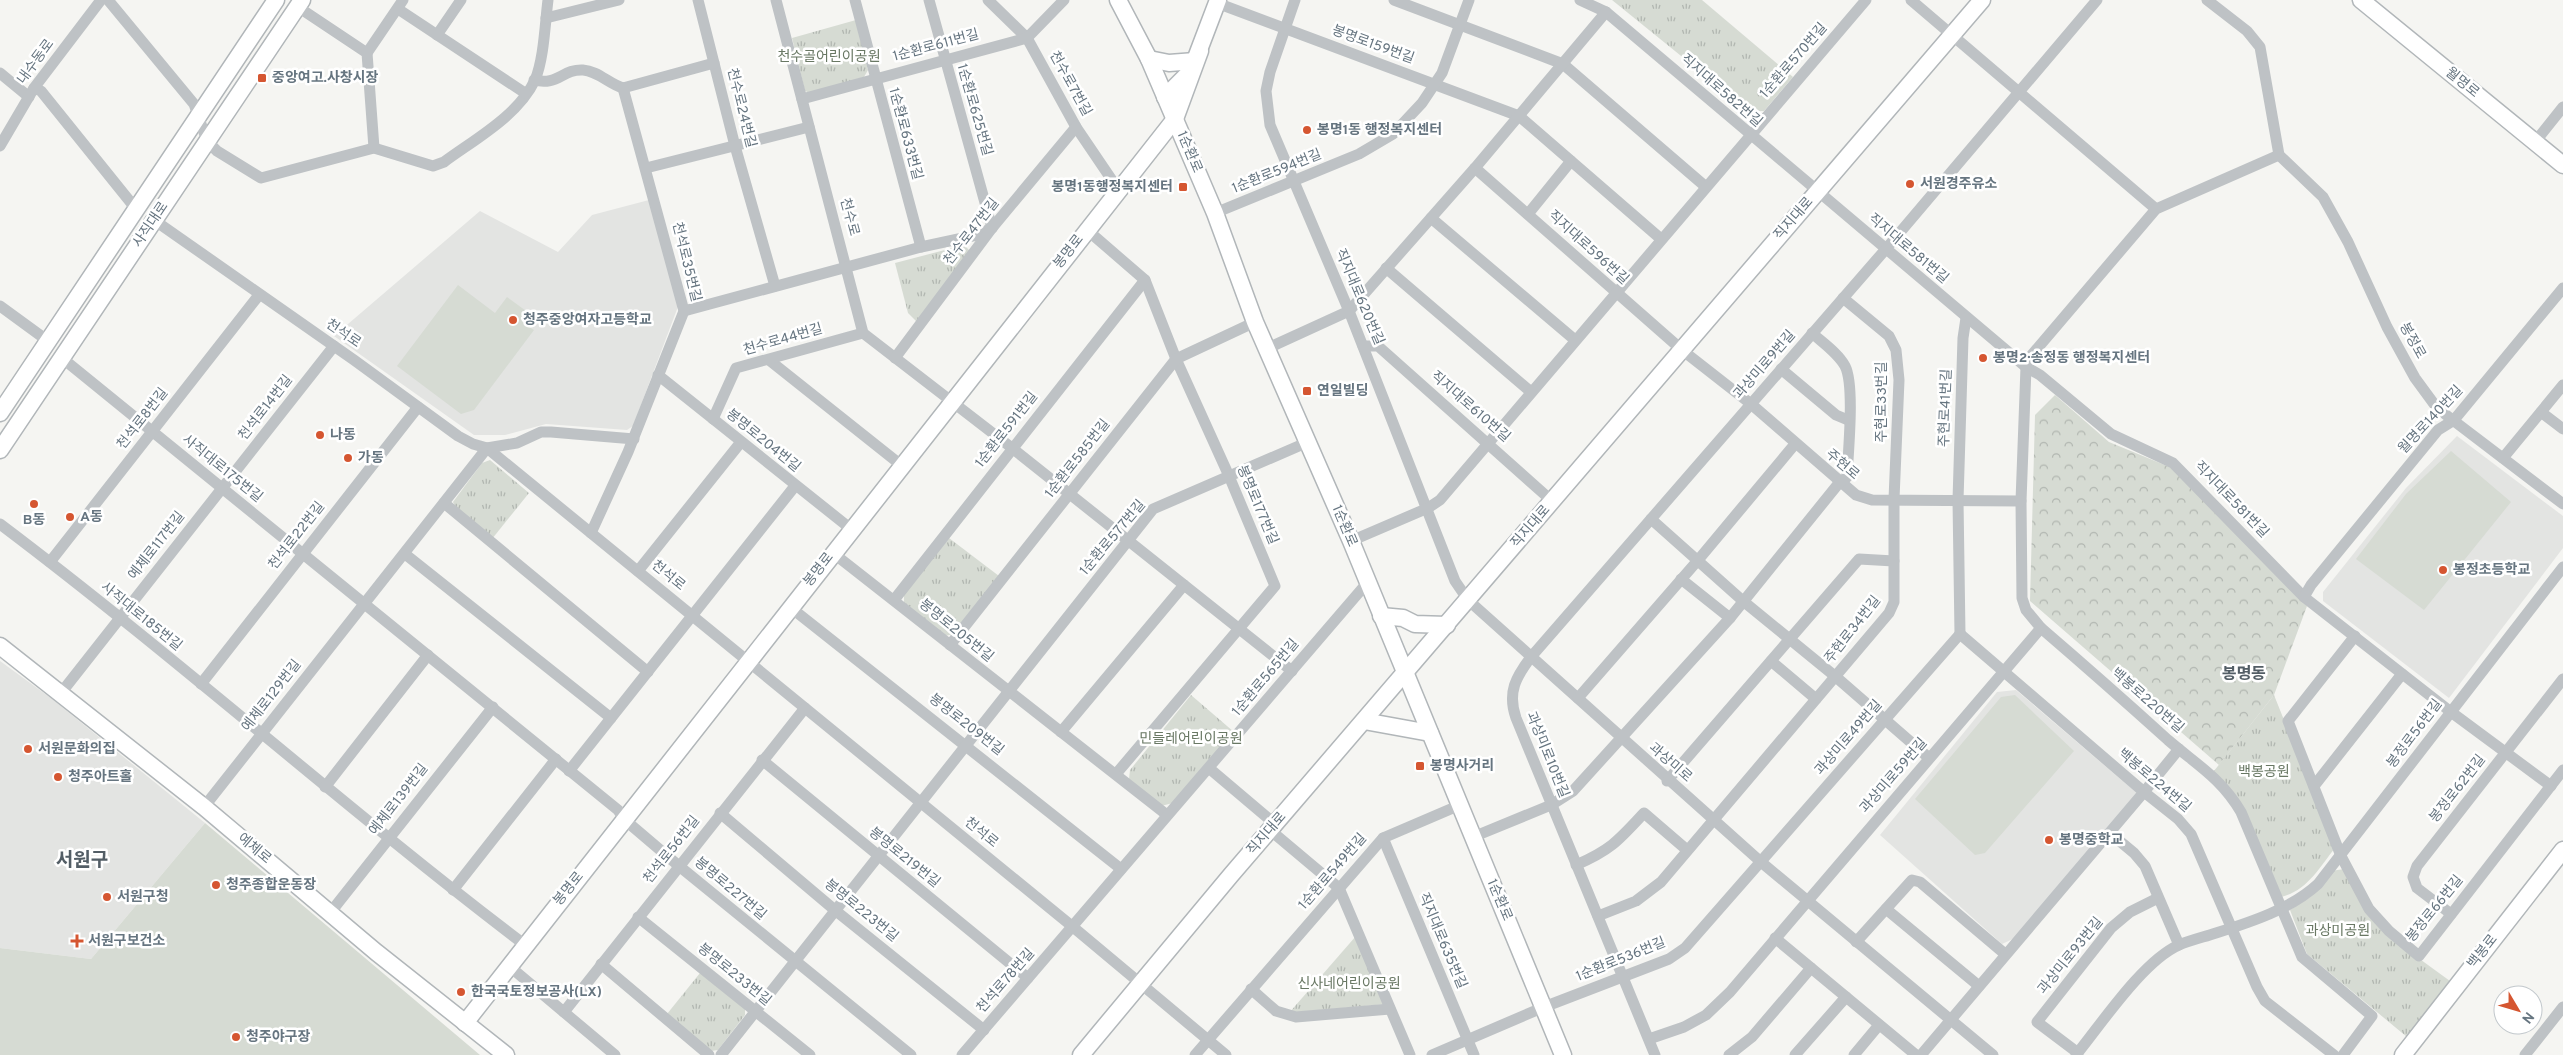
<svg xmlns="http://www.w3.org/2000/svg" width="2563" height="1055" viewBox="0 0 2563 1055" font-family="Overpass,'Noto Sans KR',sans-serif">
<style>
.built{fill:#e3e4e2}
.grass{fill:#d6dbd3}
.forest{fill:url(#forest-crowns)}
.park{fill:url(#park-tufts)}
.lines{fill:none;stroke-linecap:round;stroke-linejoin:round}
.secondary-casing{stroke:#b1b6b9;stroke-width:19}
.street{stroke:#bec2c5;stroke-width:11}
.secondary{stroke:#fff;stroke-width:16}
.poi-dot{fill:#d55631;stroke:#fff;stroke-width:2}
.labels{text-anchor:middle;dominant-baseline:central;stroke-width:5;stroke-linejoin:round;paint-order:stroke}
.street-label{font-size:14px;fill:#667580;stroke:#fff}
.park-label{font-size:14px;fill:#697864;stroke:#fff}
.poi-label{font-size:14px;font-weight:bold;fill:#667580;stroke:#fff;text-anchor:start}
.quarter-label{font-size:16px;font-weight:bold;fill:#535e66;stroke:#fff}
.district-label{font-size:19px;font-weight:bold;fill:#535e66;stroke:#fff}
</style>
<defs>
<pattern id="forest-crowns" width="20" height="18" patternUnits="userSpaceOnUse" patternTransform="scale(1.25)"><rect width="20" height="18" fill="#d6dbd3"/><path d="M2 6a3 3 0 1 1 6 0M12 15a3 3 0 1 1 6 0" fill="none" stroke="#b1b6b0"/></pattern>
<pattern id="park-tufts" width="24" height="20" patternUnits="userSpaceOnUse" patternTransform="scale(1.25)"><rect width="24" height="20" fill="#d6dbd3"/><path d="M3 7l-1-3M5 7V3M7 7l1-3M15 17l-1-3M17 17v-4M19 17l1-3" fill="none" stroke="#b1b6b0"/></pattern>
</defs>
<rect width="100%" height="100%" fill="#f5f5f2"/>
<g class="built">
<polygon points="649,200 679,304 633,426 627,430 546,424 505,435 474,435 334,336 480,211 558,252 592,215"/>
<polygon points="2457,436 2563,516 2563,548 2449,698 2323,601 2323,592 2406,488"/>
<polygon points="0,661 52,699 205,823 91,959 0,948"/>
<polygon points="2016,690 2138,794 2017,937 2002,944 1880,835 1997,692"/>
</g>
<g class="grass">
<polygon points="458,285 495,313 507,297 533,316 526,325 534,330 474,410 461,414 397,366"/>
<polygon points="2451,451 2511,502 2424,610 2356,559 2406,494"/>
<polygon points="2015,695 2074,751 1985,853 1975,855 1915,799 2001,697"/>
<polygon points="205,823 480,1055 0,1055 0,948 91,959"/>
</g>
<polygon class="forest" points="2055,395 2109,442 2172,468 2307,606 2274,695 2219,765 2030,601 2035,415"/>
<g class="park">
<polygon points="1612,0 1702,0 1793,77 1764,111 1749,111"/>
<polygon points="856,20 868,70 864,77 810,93 805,91 792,38"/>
<polygon points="964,245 970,251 917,322 908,313 895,263"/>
<polygon points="490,460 529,493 492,539 456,509 453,502 482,463"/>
<polygon points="949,538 999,576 954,634 945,636 904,605 904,594"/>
<polygon points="1191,695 1234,732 1173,803 1161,806 1129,779 1130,770"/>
<path d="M 2274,695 L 2335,848 C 2319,868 2307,891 2281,897 L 2214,771 Z"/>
<polygon points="2344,869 2367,909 2417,957 2450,981 2407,1037 2307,954 2290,910 2310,897 2331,871"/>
<polygon points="1356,936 1386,1004 1289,1013"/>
<polygon points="700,973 745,1008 745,1015 718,1050 711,1051 667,1014"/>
</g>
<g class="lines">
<defs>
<g id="secondary">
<polyline points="1118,0 1149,59 1215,213 1255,322 1351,541 1563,1055"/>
<polyline points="2361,0 2563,165"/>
<polyline points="1149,59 1169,63 1195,61"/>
<polyline points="1165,97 1191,71 1218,0"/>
<polyline points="0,413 276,0"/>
<polyline points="0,450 302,0"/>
<polyline points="1381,616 1403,618 1415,624 1447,625"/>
<polyline points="0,646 204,807 376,952 506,1055"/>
<polyline points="1364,721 1430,733"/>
<polyline points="465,1023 1175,119 1200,51"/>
<polyline points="1081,1055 1231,875 1982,0"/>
<polyline points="2403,1055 2563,850"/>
</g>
</defs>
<use href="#secondary" class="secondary-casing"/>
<g class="street">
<path d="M 108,0 L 194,104 L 207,141 L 217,151 L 261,178 L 374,148 L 433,166 L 444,162 C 475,139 518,116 535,80 C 544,59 545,23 548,0"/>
<polyline points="698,0 735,146 775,286"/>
<polyline points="776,0 863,333 1012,448 1292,671"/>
<polyline points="855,0 921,247"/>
<polyline points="988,0 1027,38 1076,127 1118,189"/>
<polyline points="1295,0 1270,72 1266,91 1270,125 1349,311 1455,581 1468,600 1761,862 1993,1055"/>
<polyline points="1394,0 1563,64 1706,187"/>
<polyline points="1580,0 1606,12 2026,367 2040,375 2111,434 2173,463 2304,597 2451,712 2551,786"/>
<polyline points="1911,0 2156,209"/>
<polyline points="2207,0 2247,31 2260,47 2279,155 2323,197 2348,242 2387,327 2415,378 2437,408 2563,504"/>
<polyline points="1217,3 1519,116 1661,239"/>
<polyline points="298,7 367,53 374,148"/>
<polyline points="398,9 525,93"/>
<polyline points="546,18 619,0"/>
<polyline points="437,35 461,0"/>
<polyline points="367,53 403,0"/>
<polyline points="0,73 29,97"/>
<path d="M 534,80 C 558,86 562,69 583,70 C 598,71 609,84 623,88 L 714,63"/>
<polyline points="34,88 41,91 136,209"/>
<polyline points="802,99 1027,38 1064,0"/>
<polyline points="2535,142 2563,107"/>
<polyline points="0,146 34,88 101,0"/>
<path d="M 2279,155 L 2156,209 L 2030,357 L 2026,367 L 2021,501 L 2022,598 L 2026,610 L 2041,628 C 2084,665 2126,702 2168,740 C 2197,765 2221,778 2241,812 L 2302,957 L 2372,1016 L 2343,1055"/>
<polyline points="646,168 809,127"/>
<polyline points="1475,168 1682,350 1751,404 1856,495 1872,500 2021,501"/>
<polyline points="1215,213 1359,154 1393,134 1422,103 1442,73 1469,0"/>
<polyline points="1528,214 1571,161"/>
<polyline points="1431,218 1575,340"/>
<polyline points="154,220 354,360 458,436 473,444 487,448 1073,927 1226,1055"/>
<polyline points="1086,229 1145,280 1176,359 1229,476 1275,586 1116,774"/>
<polyline points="1386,268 1531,392"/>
<polyline points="0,306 48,341"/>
<polyline points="684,311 921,247 977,235 992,228 929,0"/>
<polyline points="1363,346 1378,346 1552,501"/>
<polyline points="1266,349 1349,311 1475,168 1606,12"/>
<polyline points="62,358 618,810 625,820 679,866 911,1055"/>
<polyline points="895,358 992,228 1076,127"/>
<polyline points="769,360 901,465"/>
<polyline points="1781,369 1836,415 1848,420"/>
<polyline points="658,375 851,529"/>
<polyline points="2541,412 2563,429"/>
<polyline points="713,419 736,368 863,333"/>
<polyline points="2503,458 2563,385"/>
<polyline points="444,503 648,672"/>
<polyline points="1651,519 1743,601 1836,677 1929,758"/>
<path d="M 0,524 C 179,659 346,809 525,945"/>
<polyline points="591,533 628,452 684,311 623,88"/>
<polyline points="1351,541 1428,508 1440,500 1866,0"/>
<polyline points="833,553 1167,815"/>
<polyline points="405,554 611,718"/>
<polyline points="50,562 259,295"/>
<polyline points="638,571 741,442"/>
<polyline points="1681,579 1730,618"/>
<polyline points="2304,597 2311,585 2438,430 2454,420 2563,288"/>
<polyline points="894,600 1145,280"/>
<polyline points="790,607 1121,869"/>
<polyline points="1960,634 2144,792 2178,819 2191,834 2257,987 2265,1001 2334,1055"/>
<polyline points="1960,634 1958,500 1963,338 1966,318"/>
<polyline points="2355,636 2288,721 2341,856 2369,909 2389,931 2419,956 2563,770"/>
<polyline points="950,645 1176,359 1255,322"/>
<polyline points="1771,661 1816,699"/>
<polyline points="201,684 418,407"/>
<polyline points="61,693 334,346"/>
<polyline points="1578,698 1699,559 1795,444"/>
<polyline points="1061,732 1184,585"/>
<polyline points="762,760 1028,978"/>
<polyline points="1210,769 1275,824"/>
<polyline points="569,771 795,486"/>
<polyline points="1667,781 1859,559 1894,561"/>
<polyline points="2314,786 2402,674"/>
<polyline points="325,787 428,655"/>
<polyline points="204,807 487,448 517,443 541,432 551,432 634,439"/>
<polyline points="720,813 836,911 984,1030"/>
<polyline points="1270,830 1339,888 1410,1055"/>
<polyline points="2110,833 2134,853 2145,866 2179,945"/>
<path d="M 1473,837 L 1551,805 L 1573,791 L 1730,618 L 1839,483 L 1847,477 C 1848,453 1855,385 1845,366 C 1838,353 1823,343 1812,333"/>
<polyline points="1383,838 1474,1055"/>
<path d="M 1576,865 C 1611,850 1619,840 1644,813 L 1687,850"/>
<polyline points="453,890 556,759"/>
<polyline points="1886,909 1979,986"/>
<polyline points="330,913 493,707"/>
<polyline points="2451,914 2417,888 2413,877 2417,866 2563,679"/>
<polyline points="1598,916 1636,901 1661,882 1889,613 1894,602 1894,499 1899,380 1896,350 1889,336 1843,298"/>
<polyline points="638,917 810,1055"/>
<polyline points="1775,938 1916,1055"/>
<polyline points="1856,942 1912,880 1920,882 2005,954"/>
<polyline points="601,964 709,1055"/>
<polyline points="509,966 615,1055"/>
<polyline points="1251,989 1276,1011 1296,1017 1390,1009"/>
<polyline points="564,1012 805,708"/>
<polyline points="1649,1039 1684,1027 1706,1015 1730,992 2041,628"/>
<polyline points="2078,1053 2037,1022 2111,928 2130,912 2158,898"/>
<polyline points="721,1055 1153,509 1308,442"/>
<polyline points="962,1055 1367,583"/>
<polyline points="1195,1055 1383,838 1460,805"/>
<polyline points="1432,1055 1544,1007 1669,959 1685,948 1960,634"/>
<path d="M 1655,1055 L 1516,718 C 1507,692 1516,677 1531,657 L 1885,250 L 2097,0"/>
<polyline points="1729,1055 1752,1037 1811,968"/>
<polyline points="1795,1055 1846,997"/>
<polyline points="1854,1055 1879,1025"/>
<polyline points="1921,1055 2144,792 2179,749"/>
<path d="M 2076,1055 C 2102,1023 2143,961 2179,945 C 2191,940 2204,937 2216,933 C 2251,922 2291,909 2318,884 L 2563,567"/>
<polyline points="2525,1055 2563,1007"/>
</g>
<use href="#secondary" class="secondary"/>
</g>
<g class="poi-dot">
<rect x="257" y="73" width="10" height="10" rx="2.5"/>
<circle cx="1307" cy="130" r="5"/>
<circle cx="1910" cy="184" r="5"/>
<rect x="1178" y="182" width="10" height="10" rx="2.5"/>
<circle cx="513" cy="320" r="5"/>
<circle cx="1983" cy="358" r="5"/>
<rect x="1302" y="386" width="10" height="10" rx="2.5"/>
<circle cx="320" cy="435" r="5"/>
<circle cx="348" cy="458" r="5"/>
<circle cx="34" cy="504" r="5"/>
<circle cx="70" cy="517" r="5"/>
<circle cx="2443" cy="570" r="5"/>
<circle cx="28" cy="749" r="5"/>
<rect x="1415" y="761" width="10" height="10" rx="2.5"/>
<circle cx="58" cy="777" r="5"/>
<circle cx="2049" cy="840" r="5"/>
<circle cx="216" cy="885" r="5"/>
<circle cx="107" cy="897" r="5"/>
<path d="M74.5 933.5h5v5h5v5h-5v5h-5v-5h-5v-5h5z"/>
<circle cx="461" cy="992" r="5"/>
<circle cx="236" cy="1037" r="5"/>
</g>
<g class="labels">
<g class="street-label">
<text transform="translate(1373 45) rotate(20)">봉명로159번길</text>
<text transform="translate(936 46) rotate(-15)">1순환로611번길</text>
<text transform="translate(1794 61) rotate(-49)">1순환로570번길</text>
<text transform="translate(36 62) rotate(-54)">내수동로</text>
<text transform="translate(2462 83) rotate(39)">월명로</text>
<text transform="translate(1070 84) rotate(61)">천수로7번길</text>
<text transform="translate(1721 91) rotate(41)">직지대로582번길</text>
<text transform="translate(741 108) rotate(76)">천수로24번길</text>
<text transform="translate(974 110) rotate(74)">1순환로625번길</text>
<text transform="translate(905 134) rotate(75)">1순환로633번길</text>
<text transform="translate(1189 152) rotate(67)">1순환로</text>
<text transform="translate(1277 172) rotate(-22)">1순환로594번길</text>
<text transform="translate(849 217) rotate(75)">천수로</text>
<text transform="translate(1794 219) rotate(-49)">직지대로</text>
<text transform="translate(151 225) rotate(-56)">사직대로</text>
<text transform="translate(972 232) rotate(-52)">천수로47번길</text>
<text transform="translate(1588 248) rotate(42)">직지대로596번길</text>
<text transform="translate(1908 249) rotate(40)">직지대로581번길</text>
<text transform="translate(1069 252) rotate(-52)">봉명로</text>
<text transform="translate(686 262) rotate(76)">천석로35번길</text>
<text transform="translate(1359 297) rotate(67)">직지대로620번길</text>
<text transform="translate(343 334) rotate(34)">천석로</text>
<text transform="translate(783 340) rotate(-16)">천수로44번길</text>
<text transform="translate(2412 341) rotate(61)">봉정로</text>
<text transform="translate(1765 365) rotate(-49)">과상미로9번길</text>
<text transform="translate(1882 402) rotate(-90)">주현로33번길</text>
<text transform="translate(1470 407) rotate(41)">직지대로610번길</text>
<text transform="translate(266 408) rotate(-52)">천석로14번길</text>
<text transform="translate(1946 408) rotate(-88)">주현로41번길</text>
<text transform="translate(143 419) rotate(-52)">천석로8번길</text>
<text transform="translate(2431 420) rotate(-47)">월명로140번길</text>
<text transform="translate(1007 430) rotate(-52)">1순환로591번길</text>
<text transform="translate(763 441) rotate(39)">봉명로204번길</text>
<text transform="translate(1078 459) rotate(-52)">1순환로585번길</text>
<text transform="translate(1842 465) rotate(40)">주현로</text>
<text transform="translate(222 469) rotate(39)">사직대로175번길</text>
<text transform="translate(2231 500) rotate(46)">직지대로581번길</text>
<text transform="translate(1257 505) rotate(67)">봉명로177번길</text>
<text transform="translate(1344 526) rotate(67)">1순환로</text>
<text transform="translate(1531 527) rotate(-49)">직지대로</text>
<text transform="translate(297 536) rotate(-52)">천석로22번길</text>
<text transform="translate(1113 538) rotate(-50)">1순환로577번길</text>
<text transform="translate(157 546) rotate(-52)">예체로117번길</text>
<text transform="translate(819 570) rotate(-52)">봉명로</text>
<text transform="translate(668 576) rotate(39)">천석로</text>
<text transform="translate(141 617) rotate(39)">사직대로185번길</text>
<text transform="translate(1853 630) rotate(-52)">주현로34번길</text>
<text transform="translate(956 631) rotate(39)">봉명로205번길</text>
<text transform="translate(1266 678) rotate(-50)">1순환로565번길</text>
<text transform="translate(272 696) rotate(-52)">예체로129번길</text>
<text transform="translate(2147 701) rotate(41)">백봉로220번길</text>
<text transform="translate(966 725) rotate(38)">봉명로209번길</text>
<text transform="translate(2415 734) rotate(-53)">봉정로56번길</text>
<text transform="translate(1849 738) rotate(-49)">과상미로49번길</text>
<text transform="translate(1547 755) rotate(68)">과상미로10번길</text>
<text transform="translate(1670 763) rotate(41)">과상미로</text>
<text transform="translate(1894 776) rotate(-49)">과상미로59번길</text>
<text transform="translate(2154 781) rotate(40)">백봉로224번길</text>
<text transform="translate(2458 789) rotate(-52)">봉정로62번길</text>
<text transform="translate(399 800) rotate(-52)">예체로139번길</text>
<text transform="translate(981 833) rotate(39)">천석로</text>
<text transform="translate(1267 834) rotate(-49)">직지대로</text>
<text transform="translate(254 849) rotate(40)">예체로</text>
<text transform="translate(672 850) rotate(-52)">천석로56번길</text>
<text transform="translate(904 858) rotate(39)">봉명로219번길</text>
<text transform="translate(1333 872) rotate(-49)">1순환로549번길</text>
<text transform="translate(569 889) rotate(-51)">봉명로</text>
<text transform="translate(730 889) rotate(40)">봉명로227번길</text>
<text transform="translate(1499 900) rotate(67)">1순환로</text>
<text transform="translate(2435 909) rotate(-51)">봉정로66번길</text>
<text transform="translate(861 911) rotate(39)">봉명로223번길</text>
<text transform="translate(1442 941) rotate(67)">직지대로635번길</text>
<text transform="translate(2483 952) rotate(-52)">백봉로</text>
<text transform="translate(2071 956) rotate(-51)">과상미로93번길</text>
<text transform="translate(1621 960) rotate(-22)">1순환로536번길</text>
<text transform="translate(734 975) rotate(39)">봉명로233번길</text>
<text transform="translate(1006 981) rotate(-49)">천석로78번길</text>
</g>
<g class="park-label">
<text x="829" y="57">천수골어린이공원</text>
<text x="1191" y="739">민들레어린이공원</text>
<text x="2264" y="772">백봉공원</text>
<text x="2338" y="931">과상미공원</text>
<text x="1349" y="984">신사네어린이공원</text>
</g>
<g class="poi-label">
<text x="272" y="78">중앙여고.사창시장</text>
<text x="1317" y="130">봉명1동 행정복지센터</text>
<text x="1920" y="184">서원경주유소</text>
<text x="1173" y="187" text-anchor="end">봉명1동행정복지센터</text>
<text x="523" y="320">청주중앙여자고등학교</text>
<text x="1993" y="358">봉명2·송정동 행정복지센터</text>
<text x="1317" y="391">연일빌딩</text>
<text x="330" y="435">나동</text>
<text x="358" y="458">가동</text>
<text x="80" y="517">A동</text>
<text x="34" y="520" text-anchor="middle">B동</text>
<text x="2453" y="570">봉정초등학교</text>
<text x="38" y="749">서원문화의집</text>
<text x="1430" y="766">봉명사거리</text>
<text x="68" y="777">청주아트홀</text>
<text x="2059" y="840">봉명중학교</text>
<text x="226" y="885">청주종합운동장</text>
<text x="117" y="897">서원구청</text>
<text x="88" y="941">서원구보건소</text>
<text x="471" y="992">한국국토정보공사(LX)</text>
<text x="246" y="1037">청주야구장</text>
</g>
<g class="quarter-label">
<text x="2244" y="675">봉명동</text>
</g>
<g class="district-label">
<text x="82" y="861">서원구</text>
</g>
</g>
<g transform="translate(2518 1010) rotate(128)"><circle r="24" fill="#ffffff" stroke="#c2c8cc"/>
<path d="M0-4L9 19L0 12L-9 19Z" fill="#d55631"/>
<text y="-8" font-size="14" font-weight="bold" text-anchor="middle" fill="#667580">N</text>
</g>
</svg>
